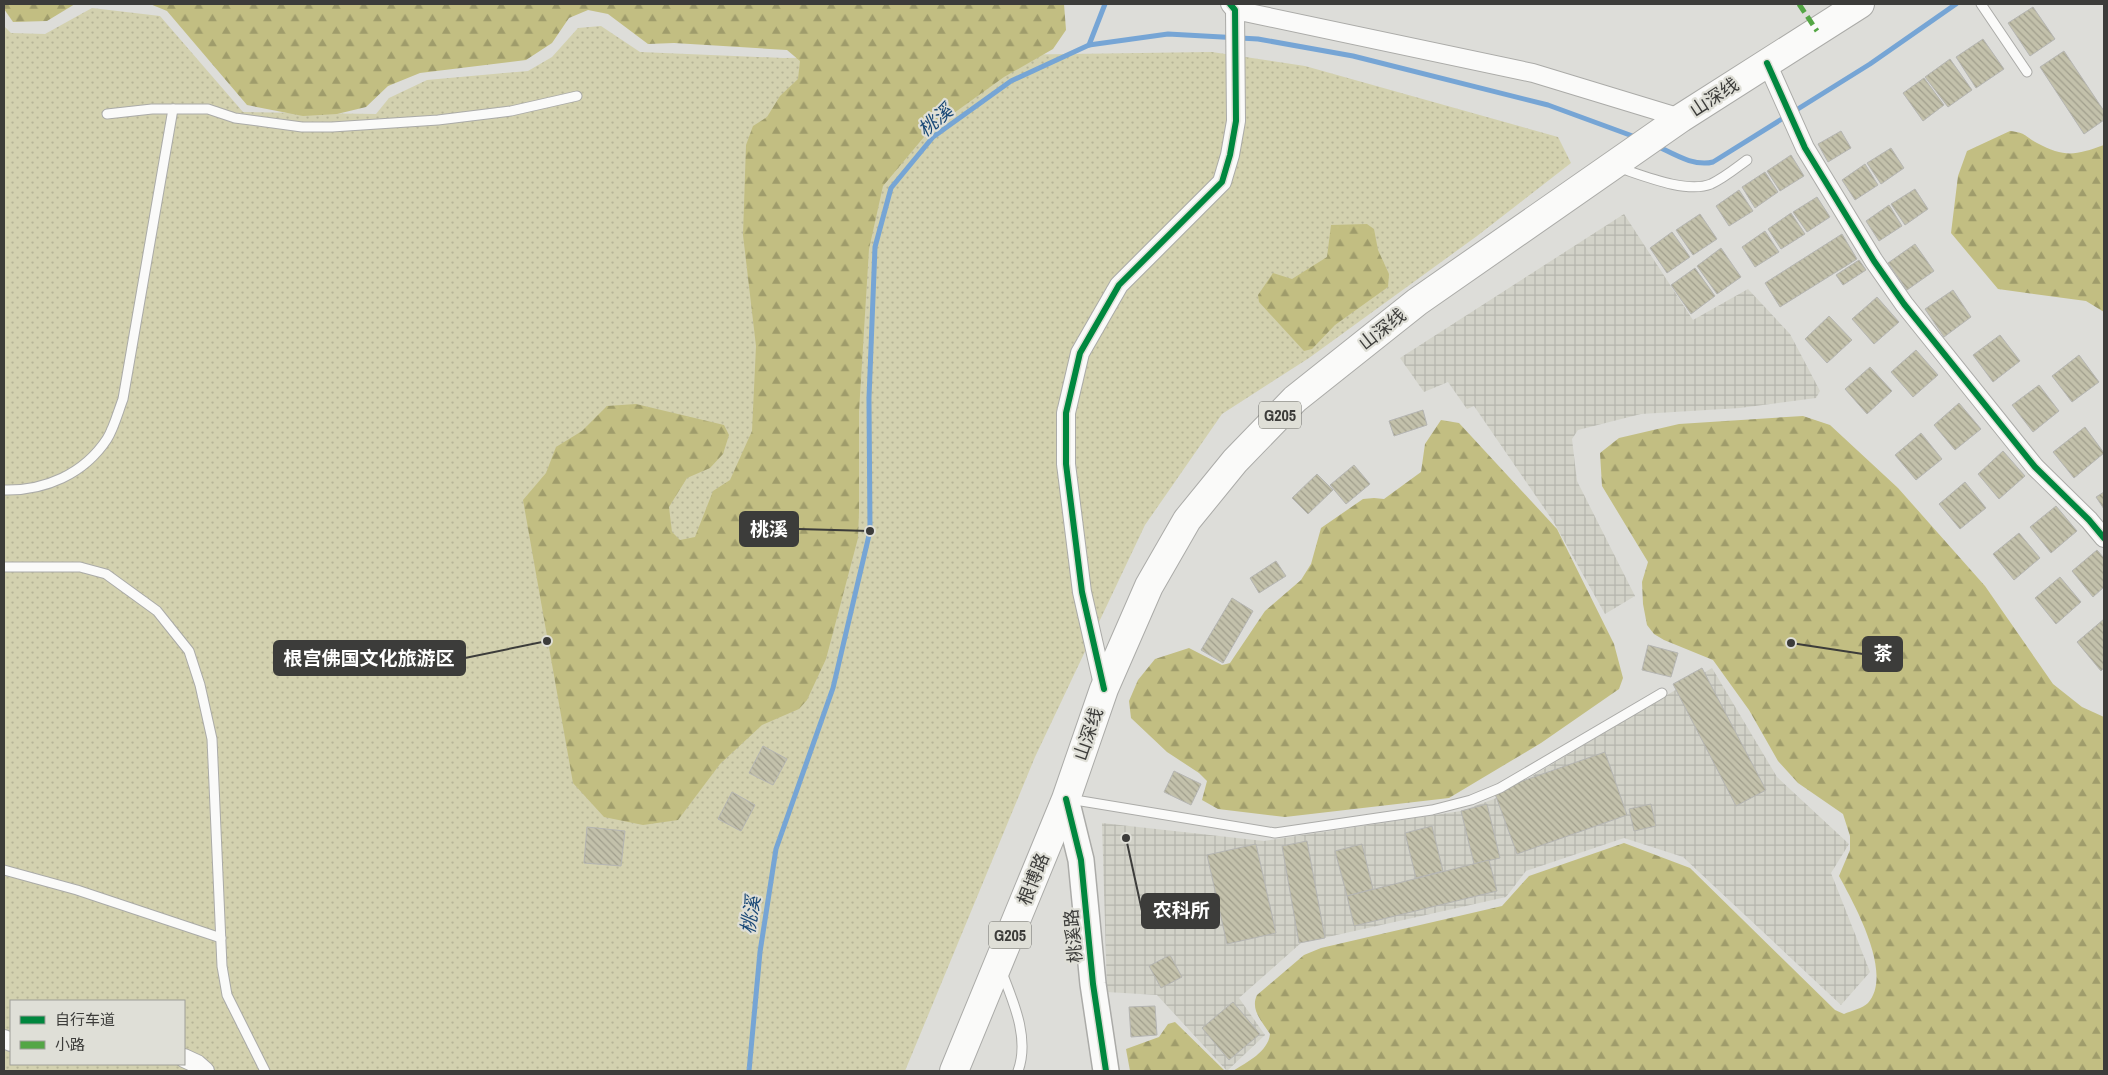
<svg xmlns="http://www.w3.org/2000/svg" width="2108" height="1075" viewBox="0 0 2108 1075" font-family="'Archivo Narrow','Noto Sans SC',sans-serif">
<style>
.industrial{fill:url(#industrial-grid)}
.grass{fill:url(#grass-dots);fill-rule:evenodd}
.forest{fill:url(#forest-firs)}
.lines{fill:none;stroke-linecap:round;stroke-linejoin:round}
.stream{stroke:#76a5d5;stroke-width:5}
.building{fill:url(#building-back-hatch);stroke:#b5b5b2}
.lane-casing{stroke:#ababa8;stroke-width:11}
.street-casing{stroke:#ababa8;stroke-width:20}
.secondary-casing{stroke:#ababa8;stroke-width:28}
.highway-casing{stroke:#ababa8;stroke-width:30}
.lane{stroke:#fafaf9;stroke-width:9}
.street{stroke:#fafaf9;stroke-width:18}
.secondary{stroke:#fafaf9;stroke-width:25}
.highway{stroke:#fafaf9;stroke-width:28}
.quiet{stroke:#54a645;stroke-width:5;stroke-dasharray:10 5;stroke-linecap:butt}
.cycleway-casing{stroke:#dfdfd7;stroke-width:9}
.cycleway{stroke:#00873e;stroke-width:6}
.labels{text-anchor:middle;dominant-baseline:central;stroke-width:4.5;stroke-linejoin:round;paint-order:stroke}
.shield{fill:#dfdfd7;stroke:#6d6d69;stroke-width:1}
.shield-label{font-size:16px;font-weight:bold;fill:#3c3c3a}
.street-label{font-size:18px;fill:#3c3c3a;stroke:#dfdfd7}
.water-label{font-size:19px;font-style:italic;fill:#194876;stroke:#dfdfd7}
.leader{fill:none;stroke:#3c3c3a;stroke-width:2}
.callout-dot{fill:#3c3c3a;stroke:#dfdfd7;stroke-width:2}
.callout{fill:#3c3c3a;stroke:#3c3c3a;stroke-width:2}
.callout-label{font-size:19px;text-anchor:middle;font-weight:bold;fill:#fff}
</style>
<defs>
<pattern id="industrial-grid" width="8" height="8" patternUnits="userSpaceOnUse" patternTransform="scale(1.25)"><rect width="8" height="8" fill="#d2d2c8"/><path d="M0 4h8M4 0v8" fill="none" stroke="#b5b5ad"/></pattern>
<pattern id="grass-dots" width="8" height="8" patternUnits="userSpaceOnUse" patternTransform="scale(1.25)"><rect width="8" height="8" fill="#d3d1af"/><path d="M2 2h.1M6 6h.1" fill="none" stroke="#b6b497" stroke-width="1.8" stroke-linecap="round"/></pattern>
<pattern id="forest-firs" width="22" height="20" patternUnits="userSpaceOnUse" patternTransform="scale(1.25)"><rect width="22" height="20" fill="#c2be82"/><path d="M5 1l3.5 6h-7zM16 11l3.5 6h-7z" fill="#9f9c6b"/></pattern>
<pattern id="building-back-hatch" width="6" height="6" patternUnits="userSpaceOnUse" patternTransform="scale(1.25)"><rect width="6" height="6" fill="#c3c1ab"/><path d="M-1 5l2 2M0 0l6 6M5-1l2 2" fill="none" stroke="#a09e8c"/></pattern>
</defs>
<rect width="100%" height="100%" fill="#ddddd9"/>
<g class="industrial">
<polygon points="1624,214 1693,320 1748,289 1790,334 1820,391 1816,398 1740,408 1641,414 1578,430 1572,439 1577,481 1635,596 1605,614 1553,521 1474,406 1467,409 1448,382 1424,392 1400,358"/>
<polygon points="1712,668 1777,777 1849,844 1831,873 1870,972 1841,1005 1683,857 1624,838 1526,871 1506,897 1301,943 1239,998 1265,1035 1227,1071 1157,995 1107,992 1102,823 1264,841 1461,811 1494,799"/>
</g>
<path class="grass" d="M 92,8 L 160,16 L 243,112 L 376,114 L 389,98 L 427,80 L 528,71 L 552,57 L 578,28 L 601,26 L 640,52 L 783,58 L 1212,52 L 1305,66 L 1558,137 L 1571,163 L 1477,236 L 1309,358 L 1222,414 L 1145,525 L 1035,757 L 905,1071 L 4,1071 L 4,26 L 11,33 L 45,34 ZM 11,1001 L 184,1001 L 184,1064 L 11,1064 Z"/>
<g class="forest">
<polygon points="4,4 75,4 47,21 13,22 4,9"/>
<polygon points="150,4 1064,4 1066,30 1053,49 1004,77 929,131 883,186 869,249 859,412 859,512 858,538 826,659 807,700 799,709 762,725 720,764 678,820 643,825 604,817 573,783 523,500 546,473 556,447 582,431 607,406 636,404 724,425 729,435 723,454 710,468 687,478 669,507 672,532 680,540 695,537 713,491 730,480 752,431 756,346 743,235 746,145 753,126 767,117 780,96 798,79 800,61 787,50 674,43 648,44 608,14 588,10 569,18 552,43 526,60 420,73 388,86 366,107 337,114 303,116 247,105 167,11"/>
<path d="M 2010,131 C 2027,133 2024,136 2037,143 C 2065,158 2076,155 2104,145 L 2104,312 L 2086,301 L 1998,289 L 1951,233 L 1958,176 L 1967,151 Z"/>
<polygon points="1367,224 1374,229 1378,250 1389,274 1388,287 1335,325 1312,349 1304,351 1259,302 1258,295 1273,273 1292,279 1327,257 1331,225"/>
<path d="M 1803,416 L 1830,425 L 1898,488 L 1985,586 L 2053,684 L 2082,707 L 2104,717 L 2104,1071 L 1233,1071 C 1247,1062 1268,1052 1270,1034 C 1262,1021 1250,1010 1257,995 L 1304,955 L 1321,948 L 1502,906 L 1529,876 L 1624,843 L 1690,868 L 1835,1010 L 1844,1014 C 1851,1011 1863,1008 1868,1003 C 1894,974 1854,904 1839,876 L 1850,850 L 1850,836 L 1843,814 L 1798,783 L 1778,761 L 1749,710 L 1713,660 L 1664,640 L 1654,634 L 1647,625 L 1643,604 L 1642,582 L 1648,562 L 1602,486 L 1600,453 L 1619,438 L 1679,424 Z"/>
<polygon points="1441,420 1459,423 1557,529 1614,644 1623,678 1619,689 1541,743 1449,798 1285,817 1218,809 1202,800 1207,781 1199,773 1167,752 1131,718 1129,701 1138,680 1155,659 1189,648 1222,665 1230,663 1265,611 1301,580 1311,564 1321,528 1363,499 1374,498 1384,499 1421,472 1425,444"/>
<polygon points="1175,1022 1225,1071 1130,1071 1126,1049 1159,1037 1168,1024"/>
</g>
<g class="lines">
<g class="stream">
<polyline points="1089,45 1105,4"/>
<path d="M 1657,146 C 1674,154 1694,167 1713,162 L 1870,64 L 1956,4"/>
<polyline points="749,1071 760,952 776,849 833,688 870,531 869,398 875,247 891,188 933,137 1011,81 1089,45 1168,34 1258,39 1353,56 1548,105 1638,138"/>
</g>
</g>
<g class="building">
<polygon points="2033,7 2055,39 2030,56 2008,23"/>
<polygon points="1983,39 2004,69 1976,88 1956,57"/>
<polygon points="2064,51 2104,111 2104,120 2084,134 2040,67"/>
<polygon points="1950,59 1972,90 1948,107 1925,77"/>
<polygon points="1924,78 1944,105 1923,121 1903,93"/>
<polygon points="1841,131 1851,148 1828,162 1818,144"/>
<polygon points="1891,148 1904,168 1881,184 1867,163"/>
<polygon points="1791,155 1804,176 1780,191 1767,171"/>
<polygon points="1865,164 1878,185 1855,200 1842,180"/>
<polygon points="1765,172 1778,192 1755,208 1742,187"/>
<polygon points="1915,189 1928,209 1905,225 1891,204"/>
<polygon points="1739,190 1753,211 1729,226 1716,206"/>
<polygon points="1817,197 1830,217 1807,232 1793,212"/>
<polygon points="1889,205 1902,226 1879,241 1866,221"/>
<polygon points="1791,213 1805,234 1781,249 1768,229"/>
<polygon points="1700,214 1717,239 1693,255 1676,230"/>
<polygon points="1765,231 1779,252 1755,267 1742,247"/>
<polygon points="1672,232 1690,257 1667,273 1650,248"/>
<polygon points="1842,234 1857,259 1780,307 1765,283"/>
<polygon points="1915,244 1934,271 1907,290 1888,263"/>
<polygon points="1721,248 1741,277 1717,294 1697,266"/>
<polygon points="1859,260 1866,270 1843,285 1836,275"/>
<polygon points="1695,268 1715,296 1691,314 1671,285"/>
<polygon points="1953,290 1971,317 1944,337 1925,309"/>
<polygon points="1877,297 1899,322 1874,344 1852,319"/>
<polygon points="1829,316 1852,340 1827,363 1805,339"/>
<polygon points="2000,335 2020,361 1993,382 1973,355"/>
<polygon points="1916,350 1938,375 1913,397 1891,372"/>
<polygon points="2079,355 2099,382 2072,402 2052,376"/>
<polygon points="1870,367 1892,391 1867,414 1845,389"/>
<polygon points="2039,385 2059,411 2033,432 2012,405"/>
<polygon points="1959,403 1981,429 1955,450 1934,425"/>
<polygon points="1423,410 1427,425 1394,436 1389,421"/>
<polygon points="2085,427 2104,453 2074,478 2053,452"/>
<polygon points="1921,433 1942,459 1916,480 1895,455"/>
<polygon points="2003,451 2025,476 1999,499 1978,474"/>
<polygon points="1354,465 1370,484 1346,504 1330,485"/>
<polygon points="1317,474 1333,490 1308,514 1292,498"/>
<polygon points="1965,482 1986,508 1960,529 1939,504"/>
<polygon points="2104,492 2104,509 2096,497"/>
<polygon points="2056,506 2077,531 2051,553 2030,527"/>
<polygon points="2019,533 2040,558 2014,580 1993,554"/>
<polygon points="2097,550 2104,558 2104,587 2093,597 2072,571"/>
<polygon points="1276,561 1286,576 1259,593 1250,578"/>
<polygon points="2060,577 2081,602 2056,624 2035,598"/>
<polygon points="1232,598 1253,611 1223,663 1201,650"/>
<polygon points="2104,619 2104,668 2101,671 2077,642"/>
<polygon points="1648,645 1678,653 1671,677 1642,670"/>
<polygon points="1702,668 1766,790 1736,806 1673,684"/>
<polygon points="763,746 787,759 773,785 749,773"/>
<polygon points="1605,752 1627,815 1517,854 1494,791"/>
<polygon points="1174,771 1201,784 1191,805 1164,792"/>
<polygon points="732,792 755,805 741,831 718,819"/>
<polygon points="1487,804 1500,858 1474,864 1461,811"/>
<polygon points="1651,804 1656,826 1634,831 1629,809"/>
<polygon points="1432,826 1443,871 1416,878 1405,833"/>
<polygon points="587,827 625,831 621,866 584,863"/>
<polygon points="1307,841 1325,938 1299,943 1282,846"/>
<polygon points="1256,844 1276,933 1227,944 1207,855"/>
<polygon points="1362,844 1373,889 1347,896 1335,851"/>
<polygon points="1489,860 1497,891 1354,926 1347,896"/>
<polygon points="1170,955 1182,977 1161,988 1149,966"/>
<polygon points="1233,1002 1260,1034 1229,1060 1202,1028"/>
<polygon points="1155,1006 1157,1035 1131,1037 1129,1007"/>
</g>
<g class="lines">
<defs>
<g id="lane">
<polyline points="1981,4 2027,72"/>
<polyline points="107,114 152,109 208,109 235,118 302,127 332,127 438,120 511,111 577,96"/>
<path d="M 1617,167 C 1642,175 1686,194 1711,184 C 1724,178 1736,168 1747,160"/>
<path d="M 4,490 C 45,491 84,474 107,439 C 114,428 118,412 123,399 L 173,109"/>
<polyline points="4,567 80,567 106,574 157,611 189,651 200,685 212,739 222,966 227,995 265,1071"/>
<polyline points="1069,799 1275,833 1432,810 1471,800 1500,788 1662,693"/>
<polyline points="4,870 77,890 221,938"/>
<path d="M 1001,970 C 1013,1001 1030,1038 1018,1071"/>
</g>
<g id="street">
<polyline points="1235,10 1533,73 1681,118"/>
<polyline points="1767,63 1805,148 1874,261 1904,304 2035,467 2089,520 2104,538"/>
<polyline points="1104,689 1082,592 1066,464 1066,413 1080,353 1119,285 1222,182 1230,155 1236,121 1235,10 1230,4"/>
<polyline points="4,1039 11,1042"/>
<polyline points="184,1058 197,1064 205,1071"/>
</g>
<polyline id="secondary" points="1066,799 1081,860 1093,984 1106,1071"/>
<polyline id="highway" points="954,1071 1066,799 1104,689 1149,586 1187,520 1235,461 1295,399 1417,302 1681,118 1860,4"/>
</defs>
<use href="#lane" class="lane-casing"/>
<use href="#street" class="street-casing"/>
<use href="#secondary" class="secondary-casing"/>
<use href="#highway" class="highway-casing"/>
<use href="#lane" class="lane"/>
<use href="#street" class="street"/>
<use href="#secondary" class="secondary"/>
<use href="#highway" class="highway"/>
<polyline class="quiet" points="1799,4 1817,31"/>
<defs>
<g id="cycleway">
<polyline points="1767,63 1805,148 1874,261 1904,304 2035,467 2089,520 2104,538"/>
<polyline points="1104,689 1082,592 1066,464 1066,413 1080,353 1119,285 1222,182 1230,155 1236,121 1235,10 1230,4"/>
<polyline points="1066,799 1081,860 1093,984 1106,1071"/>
</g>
</defs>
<use href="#cycleway" class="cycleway-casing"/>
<use href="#cycleway" class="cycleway"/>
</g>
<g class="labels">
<g class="shield">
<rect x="1259" y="401.5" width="42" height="27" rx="4"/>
<rect x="989" y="921.5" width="42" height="27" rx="4"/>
</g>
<g class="shield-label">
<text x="1280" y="415">G205</text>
<text x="1010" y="935">G205</text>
</g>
<g class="street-label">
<text transform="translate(1714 97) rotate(-33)">山深线</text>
<text transform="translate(1382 329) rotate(-38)">山深线</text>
<text transform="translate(1088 734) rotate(-71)">山深线</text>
<text transform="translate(1033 879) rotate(-68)">根博路</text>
<text transform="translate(1073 936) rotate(-95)">桃溪路</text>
</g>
<g class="water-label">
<text transform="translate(935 120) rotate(-40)">桃溪</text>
<text transform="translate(750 915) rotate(-81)">桃溪</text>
</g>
</g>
<path class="leader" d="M870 531L798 529M1791 643L1863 654M547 641L465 658M1126 838L1142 911"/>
<g class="callout-dot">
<circle cx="870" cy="531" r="5"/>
<circle cx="1791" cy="643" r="5"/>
<circle cx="547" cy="641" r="5"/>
<circle cx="1126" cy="838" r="5"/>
</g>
<g class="callout">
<rect x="740" y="512" width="58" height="34" rx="5"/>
<rect x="1863" y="637" width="39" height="34" rx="5"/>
<rect x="274" y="641" width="191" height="34" rx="5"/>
<rect x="1142" y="894" width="77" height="34" rx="5"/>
</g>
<g class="callout-label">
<text x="769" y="536">桃溪</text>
<text x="1883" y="660">茶</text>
<text x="369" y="665">根宫佛国文化旅游区</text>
<text x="1181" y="917">农科所</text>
</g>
<rect width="2108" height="1075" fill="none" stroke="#3c3c3a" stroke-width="10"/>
<rect x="10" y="1000" width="175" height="65" fill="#dfdfd7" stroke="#9e9e98"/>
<rect x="20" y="1016" width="25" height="8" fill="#00873e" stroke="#9e9e98"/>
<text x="55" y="1025" font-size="15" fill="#3c3c3a">自行车道</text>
<rect x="20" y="1041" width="25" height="8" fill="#54a645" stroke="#9e9e98"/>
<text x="55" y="1050" font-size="15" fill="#3c3c3a">小路</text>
</svg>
